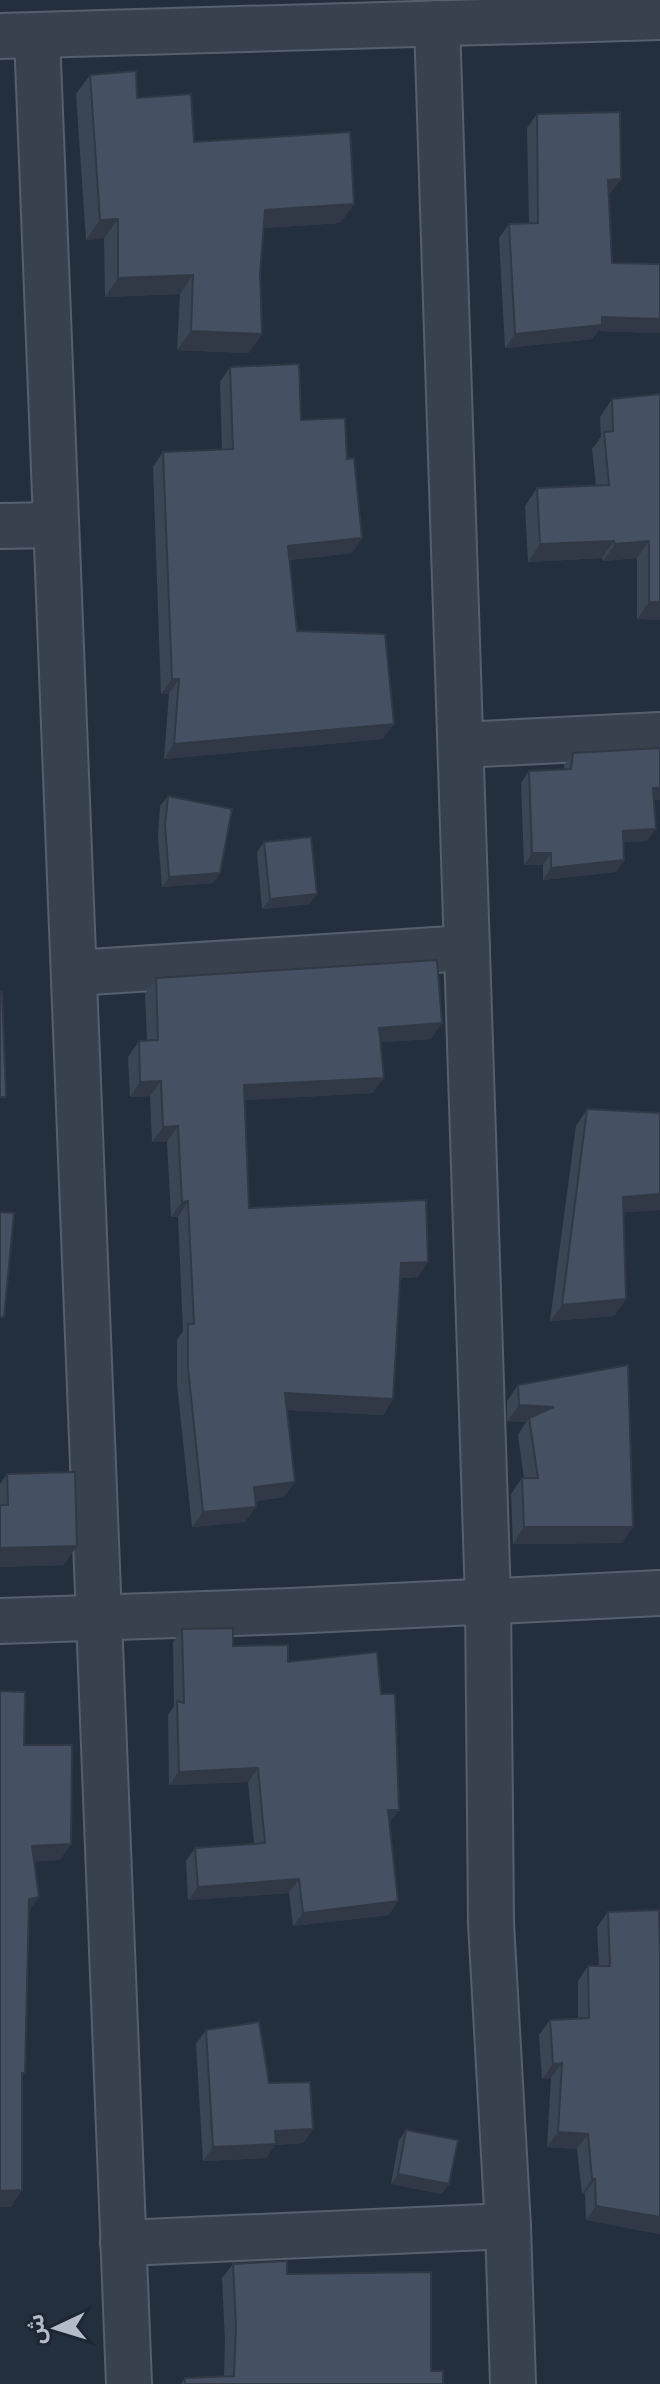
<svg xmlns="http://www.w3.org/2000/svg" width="660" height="2384" viewBox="0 0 660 2384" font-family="Lato,'Noto Sans Arabic',sans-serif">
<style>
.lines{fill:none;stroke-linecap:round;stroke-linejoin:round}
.street-casing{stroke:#565f6c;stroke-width:48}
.street{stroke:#38414e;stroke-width:44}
.wall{fill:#3b4654}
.shaded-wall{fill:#303945}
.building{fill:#455162;stroke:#303945;stroke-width:2}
</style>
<rect width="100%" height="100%" fill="#242f3e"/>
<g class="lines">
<defs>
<g id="street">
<polyline points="437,23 488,1600 491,1923 508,2226 513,2384"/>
<polyline points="37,35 129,2384"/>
<polyline points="0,36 660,17"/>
<polyline points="0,526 56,525"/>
<polyline points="461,745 660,735"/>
<polyline points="74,973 467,948"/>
<polyline points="0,1621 291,1611 660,1593"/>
<polyline points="123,2243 508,2226"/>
</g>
</defs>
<use href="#street" class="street-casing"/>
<use href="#street" class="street"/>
</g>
<g class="wall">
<polygon points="90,75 137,98 194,142 354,204 340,223 263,228 249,353 177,350 180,294 105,297 104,238 86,240 76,94"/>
<polygon points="537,114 611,193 608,193 612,263 660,264 660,333 598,331 592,339 505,348 499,238 509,224 529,224 527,128"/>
<polygon points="230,367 301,420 347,459 362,538 352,553 290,560 297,631 383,739 164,759 169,694 161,694 153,467 163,452 222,449 220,382"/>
<polygon points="660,394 660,620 637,619 637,558 603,561 602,558 528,562 525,506 537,488 596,486 592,449 601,437 600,417 612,399"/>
<polygon points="660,748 660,800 654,800 647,841 623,842 624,860 616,872 543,880 543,865 524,865 521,783 529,771 564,770 564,765 573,753"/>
<polygon points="168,796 213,883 162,887 158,836 160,806"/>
<polygon points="264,842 310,904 262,909 257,852"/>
<polygon points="156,978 431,1039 380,1042 373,1093 244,1100 249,1208 418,1277 400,1278 393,1399 383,1415 287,1410 284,1497 255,1501 245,1522 192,1527 177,1384 177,1340 183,1331 178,1217 171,1217 167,1142 152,1142 150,1096 130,1097 128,1057 139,1041 147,1041 145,994"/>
<polygon points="587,1109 660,1113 660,1210 623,1212 626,1299 614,1316 550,1321 576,1126"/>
<polygon points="518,1385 633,1527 622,1543 513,1544 511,1494 522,1478 524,1478 518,1435 526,1422 507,1421 507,1401"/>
<polygon points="7,1474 64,1565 0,1567 0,1484"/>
<polygon points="182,1629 288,1662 389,1823 389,1915 293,1926 289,1893 188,1900 186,1861 195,1848 254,1844 248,1782 169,1785 168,1715 174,1706 173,1642"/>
<polygon points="608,1912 660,2234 586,2220 585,2194 582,2194 577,2149 547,2147 551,2078 542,2079 539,2035 550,2020 578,2019 578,1981 588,1966 599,1966 597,1927"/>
<polygon points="206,2030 269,2083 313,2129 303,2143 275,2145 266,2158 203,2161 196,2044"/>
<polygon points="406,2130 442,2194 391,2184 399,2140"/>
<polygon points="233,2264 287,2274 431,2371 443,2384 181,2384 185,2378 224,2376 225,2341 222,2278"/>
</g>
<g class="shaded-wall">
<polygon points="621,179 611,193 598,193 608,180"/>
<polygon points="354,204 340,223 251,229 265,210"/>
<polygon points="118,219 104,238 86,240 100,220"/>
<polygon points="193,275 180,294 105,297 118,278"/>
<polygon points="602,317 660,319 660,333 598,331 592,339 505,348 515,334"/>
<polygon points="191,331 262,334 249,353 177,350"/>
<polygon points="362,538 352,553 278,561 288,546"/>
<polygon points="614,541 602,558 528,562 540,544"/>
<polygon points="649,541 637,558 603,561 615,544"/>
<polygon points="649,602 660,602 660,620 637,619"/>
<polygon points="172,679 179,679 169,694 161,694"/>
<polygon points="394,724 383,739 164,759 174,744"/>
<polygon points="653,788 660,788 660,800 644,800"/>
<polygon points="656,829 647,841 614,843 623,831"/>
<polygon points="532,853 551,853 543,865 524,865"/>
<polygon points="624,860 616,872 543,880 551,868"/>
<polygon points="220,873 213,883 162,887 169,877"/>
<polygon points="317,894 310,904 262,909 270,899"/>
<polygon points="442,1023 431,1039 368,1043 379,1028"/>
<polygon points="384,1078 373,1093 233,1101 244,1085"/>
<polygon points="161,1081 150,1096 130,1097 140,1082"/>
<polygon points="178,1126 167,1142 152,1142 163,1127"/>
<polygon points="660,1194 660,1210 611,1213 623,1197"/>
<polygon points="188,1201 178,1217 171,1217 182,1202"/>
<polygon points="428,1262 418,1277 390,1278 401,1263"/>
<polygon points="626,1299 614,1316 550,1321 562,1305"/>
<polygon points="285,1393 393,1399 383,1415 274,1409"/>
<polygon points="519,1405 554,1407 529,1418 526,1422 507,1421"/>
<polygon points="295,1482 284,1497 243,1502 254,1487"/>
<polygon points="256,1507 245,1522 192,1527 203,1512"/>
<polygon points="524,1527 633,1527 622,1543 513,1544"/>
<polygon points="77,1546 64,1565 0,1567 0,1548"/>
<polygon points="258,1768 248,1782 169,1785 179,1772"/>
<polygon points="388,1810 399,1810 389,1823"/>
<polygon points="71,1844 60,1860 20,1863 32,1846"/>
<polygon points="299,1879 289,1893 188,1900 198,1887"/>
<polygon points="39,1897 27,1914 29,1899"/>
<polygon points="398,1901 389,1915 293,1926 303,1913"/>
<polygon points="562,2063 551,2078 542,2079 553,2064"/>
<polygon points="313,2129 303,2143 275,2145 266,2158 203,2161 213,2147 275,2131"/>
<polygon points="558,2132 588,2134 577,2149 547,2147"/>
<polygon points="398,2174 449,2184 442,2194 391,2184"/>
<polygon points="592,2179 595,2179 585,2194 582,2194"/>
<polygon points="22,2190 11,2207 0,2207 0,2191"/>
<polygon points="596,2206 660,2217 660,2234 586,2220"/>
</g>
<g class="building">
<polygon points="136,71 137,98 191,94 194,142 350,132 354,204 265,210 260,274 262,334 191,331 193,275 118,278 118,219 100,220 90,75"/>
<polygon points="620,112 621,179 608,180 612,263 660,264 660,319 602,317 602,325 515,334 509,224 538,223 537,114"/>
<polygon points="299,364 301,420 345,418 347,459 354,458 362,538 288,546 297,631 385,634 394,724 174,744 179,679 172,679 163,452 233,449 230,367"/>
<polygon points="660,394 660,602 649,602 649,541 615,544 614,541 540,544 537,488 609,485 604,432 613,431 612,399"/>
<polygon points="660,748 660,788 653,788 656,829 623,831 624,860 551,868 551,853 532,853 529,771 571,769 573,753"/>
<polygon points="168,796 232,809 220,873 169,877 165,826"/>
<polygon points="311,837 317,894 270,899 264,842"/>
<polygon points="437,960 442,1023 379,1028 384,1078 244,1085 249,1208 426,1200 428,1262 401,1263 393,1399 285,1393 295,1482 254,1487 256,1507 203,1512 188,1368 188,1324 194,1324 188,1201 182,1202 178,1126 163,1127 161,1081 140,1082 139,1041 158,1040 156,978"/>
<polygon points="0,991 2,991 6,1097 0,1097"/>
<polygon points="587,1109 660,1113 660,1194 623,1197 626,1299 562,1305"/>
<polygon points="0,1212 14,1213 4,1317 0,1317"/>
<polygon points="628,1365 633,1527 524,1527 522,1478 538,1478 529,1418 554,1407 519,1405 518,1385"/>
<polygon points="75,1472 77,1546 0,1548 0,1505 8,1505 7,1474"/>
<polygon points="233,1628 233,1646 288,1645 288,1662 377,1652 381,1694 395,1694 399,1810 388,1810 398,1901 303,1913 299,1879 198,1887 195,1848 265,1843 258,1768 179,1772 177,1701 184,1703 182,1629"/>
<polygon points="0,1691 25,1692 24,1745 72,1745 71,1844 32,1846 39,1897 29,1899 25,2073 22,2073 22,2190 0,2191"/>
<polygon points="659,1910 660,1953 660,2217 596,2206 595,2179 592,2179 588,2134 558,2132 562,2063 553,2064 550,2020 589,2018 588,1966 610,1966 608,1912"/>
<polygon points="259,2022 269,2083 310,2082 313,2129 275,2131 276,2144 213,2147 206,2030"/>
<polygon points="406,2130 458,2140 449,2184 398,2174"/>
<polygon points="287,2261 287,2274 431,2272 431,2371 443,2371 443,2384 185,2384 185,2378 234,2376 236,2326 233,2264"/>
</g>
<g transform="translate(56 2328) rotate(266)" stroke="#1d2633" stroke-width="6" paint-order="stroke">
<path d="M0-6L14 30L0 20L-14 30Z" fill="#b4bcc9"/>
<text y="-12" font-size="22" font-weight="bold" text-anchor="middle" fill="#b4bcc9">ش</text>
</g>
</svg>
